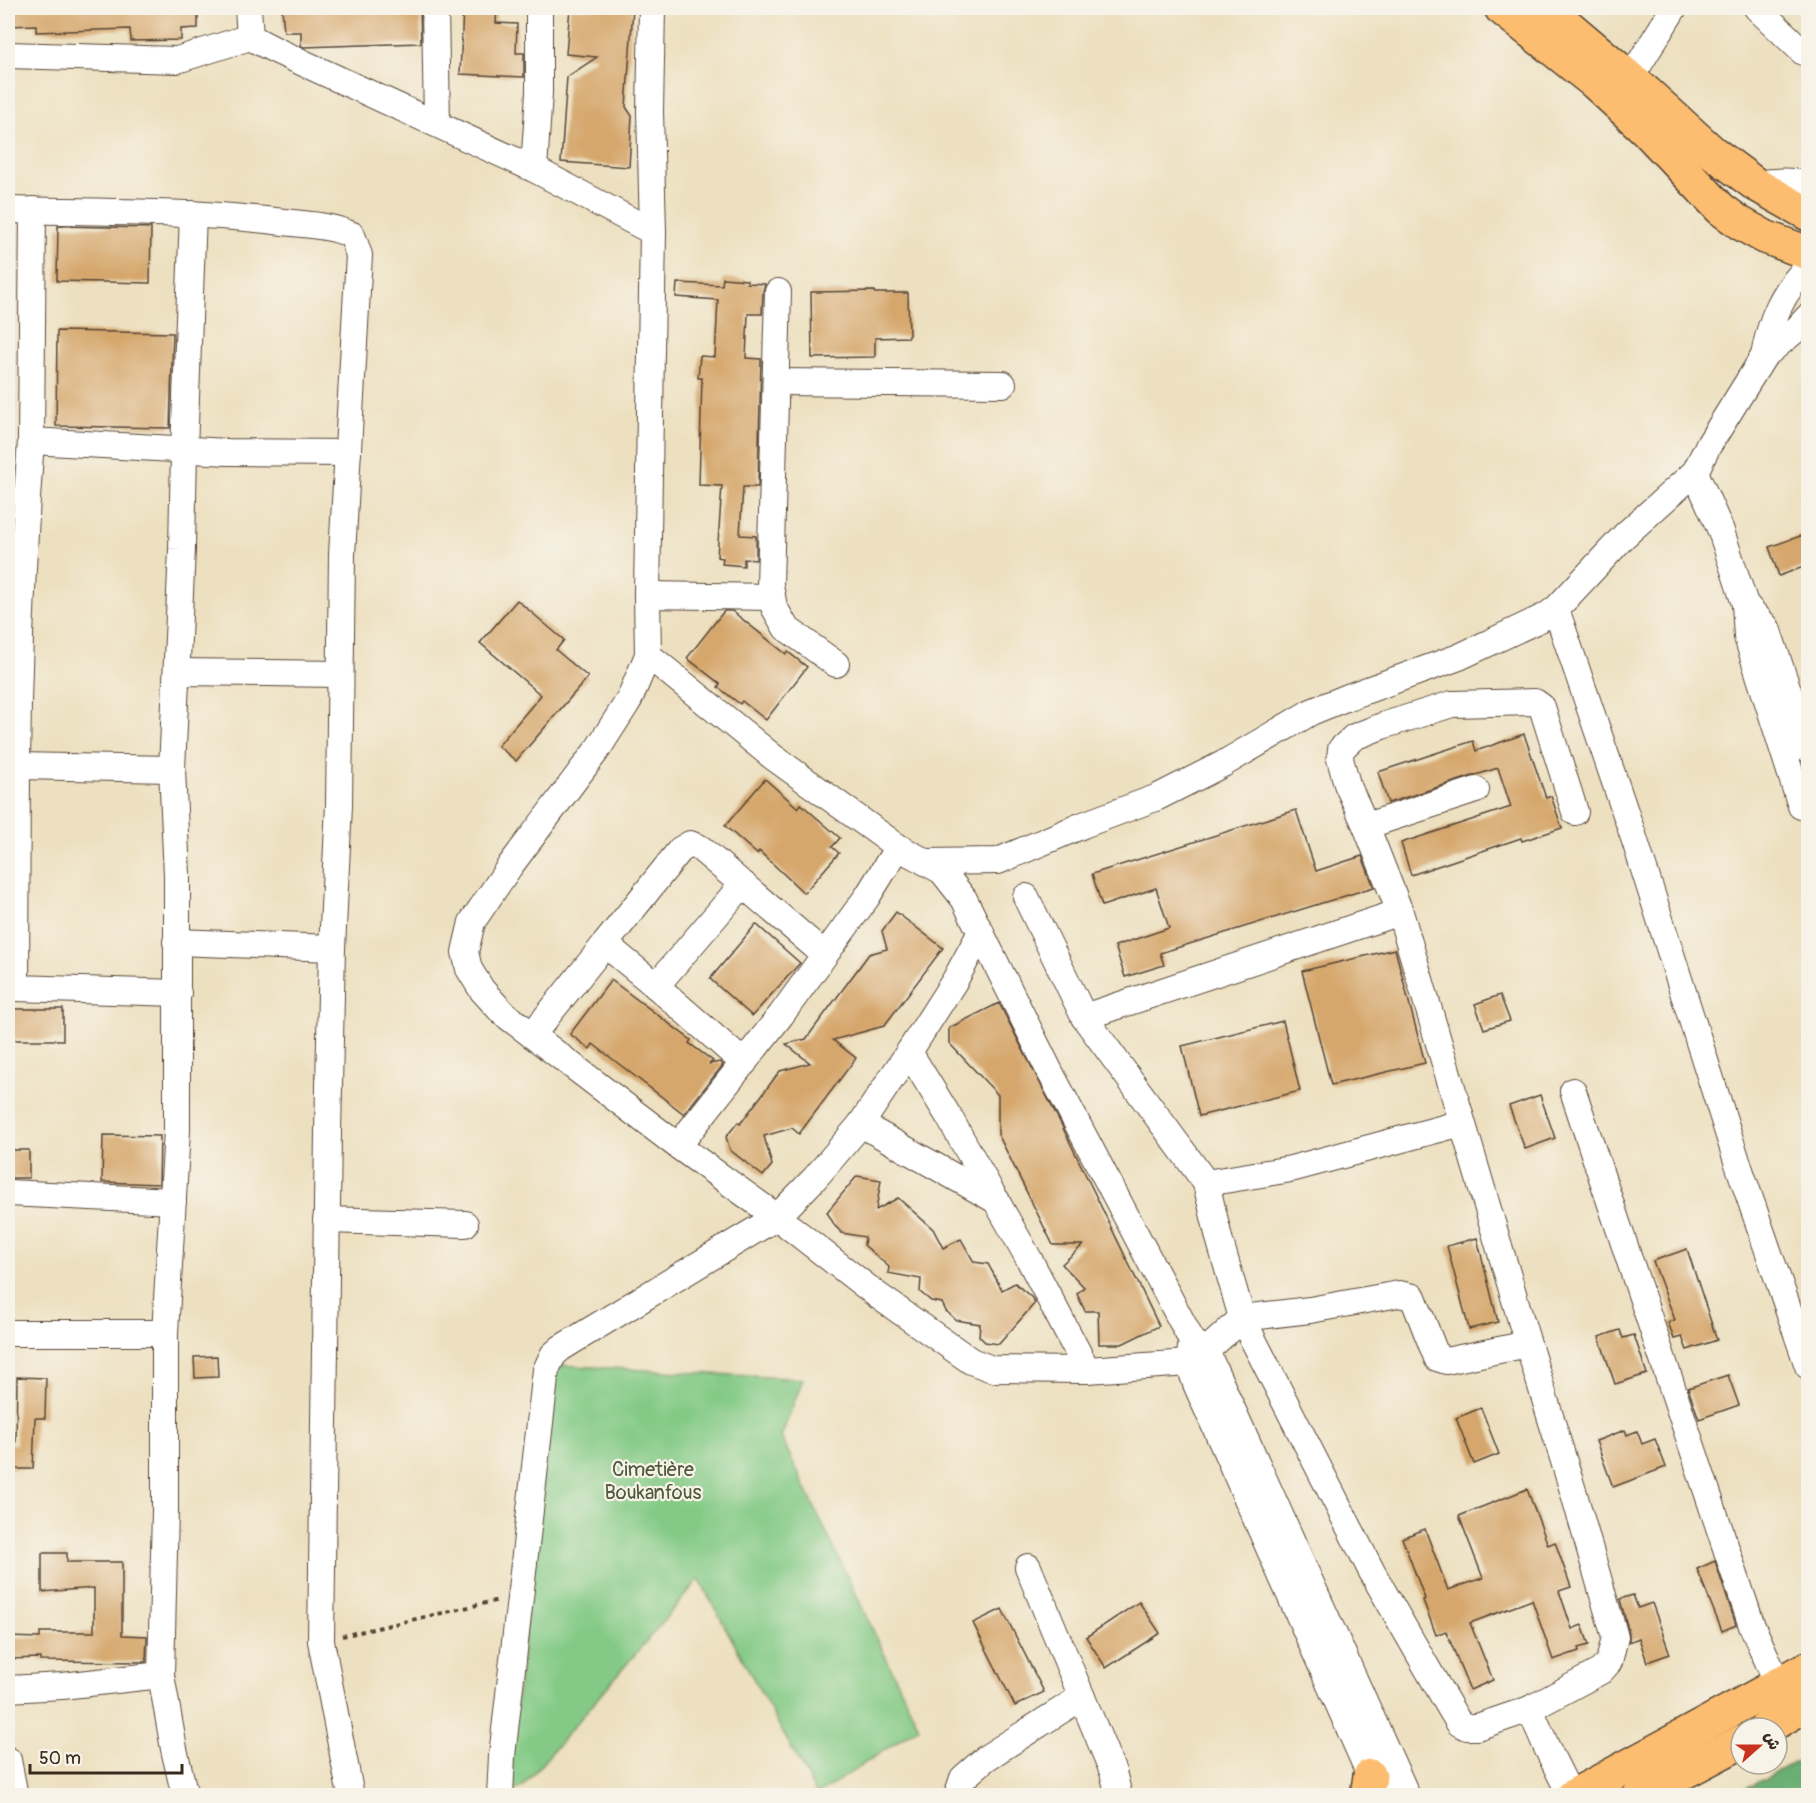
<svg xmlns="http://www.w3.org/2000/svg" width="1816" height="1803" viewBox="0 0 1816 1803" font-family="Pangolin,'Playpen Sans Arabic',sans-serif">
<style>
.green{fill:#84ca86;stroke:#607a52;stroke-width:1.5}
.forest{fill:#6bae73;stroke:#536c48;stroke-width:1.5}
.building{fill:#d6a76d}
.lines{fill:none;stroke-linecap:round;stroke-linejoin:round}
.minor-casing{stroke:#564536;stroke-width:28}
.major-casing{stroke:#564536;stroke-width:36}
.highway-casing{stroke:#564536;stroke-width:36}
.path{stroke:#564536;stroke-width:4;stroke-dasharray:4.5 4.5;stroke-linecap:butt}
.minor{stroke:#fff;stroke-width:26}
.major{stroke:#fcbd6f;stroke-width:33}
.highway{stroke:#fcbd6f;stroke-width:33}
.labels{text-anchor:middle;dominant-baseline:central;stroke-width:4.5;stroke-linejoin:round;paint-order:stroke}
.park-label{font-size:20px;fill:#515a3d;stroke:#f7f3e8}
</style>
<rect width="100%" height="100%" fill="#f7f3e8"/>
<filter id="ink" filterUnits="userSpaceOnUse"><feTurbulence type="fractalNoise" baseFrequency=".0167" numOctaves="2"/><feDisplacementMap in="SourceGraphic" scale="12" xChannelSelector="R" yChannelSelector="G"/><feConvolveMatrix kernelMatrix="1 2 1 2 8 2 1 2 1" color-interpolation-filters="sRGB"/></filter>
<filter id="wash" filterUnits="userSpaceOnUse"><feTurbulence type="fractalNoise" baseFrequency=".008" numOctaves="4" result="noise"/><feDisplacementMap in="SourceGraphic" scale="24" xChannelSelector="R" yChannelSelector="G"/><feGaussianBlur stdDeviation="1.35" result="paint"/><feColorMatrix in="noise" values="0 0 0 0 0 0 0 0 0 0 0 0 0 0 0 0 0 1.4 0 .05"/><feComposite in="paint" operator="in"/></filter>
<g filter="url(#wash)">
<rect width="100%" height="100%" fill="#ede0c0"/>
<polygon class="green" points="556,1365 803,1379 781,1437 919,1727 817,1795 699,1579 522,1787 506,1793"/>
<polygon class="forest" points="1808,1755 1808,1795 1734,1795"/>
<g id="blocks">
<g class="building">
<polygon points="8,8 198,8 198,28 181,29 181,40 131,41 130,29 36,32 36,25 8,26"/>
<polygon points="282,8 420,8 421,43 304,47 301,46 301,32 284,32"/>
<polygon points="463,8 497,8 496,23 517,24 516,53 524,53 524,77 460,74"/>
<polygon points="570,8 633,8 626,107 632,116 629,167 561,162 567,77 597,57 566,54"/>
<polygon points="58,226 151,228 150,283 57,281"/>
<polygon points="723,278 747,280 747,283 765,284 763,292 762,314 748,314 746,358 761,359 758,487 743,487 740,535 756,536 756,560 744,559 744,566 722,564 723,558 717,557 722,486 699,485 702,378 698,378 700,356 715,357 718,300 676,297 677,283 722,285"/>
<polygon points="875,291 875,293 908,293 909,337 875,338 875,357 812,358 811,292"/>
<polygon points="57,331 173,333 170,428 56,426"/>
<polygon points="1809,533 1809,565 1779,576 1769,547"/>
<polygon points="517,600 564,640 556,650 588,677 516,761 498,746 541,695 480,643"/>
<polygon points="724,611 732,611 786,654 788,652 807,667 766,720 742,701 740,704 718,687 720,684 687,658"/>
<polygon points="1524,734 1546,798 1551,796 1562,828 1522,841 1521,838 1411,875 1401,843 1511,807 1498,768 1388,803 1378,772 1473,741 1476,751"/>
<polygon points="765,779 798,808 801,804 840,838 832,847 839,853 804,893 759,851 757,854 725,826"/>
<polygon points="1296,810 1316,871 1362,856 1374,887 1160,953 1164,965 1125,977 1115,946 1169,928 1156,888 1102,906 1092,874"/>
<polygon points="896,912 943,948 884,1026 833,1040 856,1058 799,1134 792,1128 764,1136 772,1165 763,1176 730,1150 726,1137 738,1122 740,1124 780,1071 810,1063 786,1044 806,1039 869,954 887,949 882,931"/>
<polygon points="756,924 800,963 752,1016 710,979"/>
<polygon points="1395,949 1425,1063 1331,1085 1302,971"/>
<polygon points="611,980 691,1040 689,1043 713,1061 709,1064 720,1062 723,1065 684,1114 593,1044 590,1049 570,1034"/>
<polygon points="1500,995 1510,1021 1484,1029 1475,1004"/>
<polygon points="999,1003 1061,1124 1159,1326 1122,1344 1099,1344 1098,1311 1085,1311 1077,1294 1084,1287 1062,1264 1083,1245 1053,1245 998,1134 998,1095 949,1043 949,1028"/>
<rect x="8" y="1009" width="55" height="31"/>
<polygon points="1283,1021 1300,1091 1199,1116 1182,1046"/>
<polygon points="1540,1095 1555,1138 1525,1149 1509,1106"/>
<polygon points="103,1135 160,1136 159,1184 102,1182"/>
<rect x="8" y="1150" width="21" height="28"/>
<polygon points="857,1176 881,1180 876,1210 898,1198 933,1229 943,1248 961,1239 974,1262 988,1264 1002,1290 1015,1283 1032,1298 1035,1303 999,1344 985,1342 979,1336 980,1324 956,1320 946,1311 942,1303 931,1301 920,1292 921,1279 888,1273 889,1267 864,1245 865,1237 842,1233 835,1226 827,1212"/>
<polygon points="1477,1238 1498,1322 1469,1329 1447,1246"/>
<polygon points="1687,1249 1717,1340 1687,1350 1682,1337 1674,1339 1668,1322 1675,1320 1653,1261"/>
<polygon points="1620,1330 1623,1338 1634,1335 1647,1374 1615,1384 1599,1337"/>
<polygon points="217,1356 218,1377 195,1378 194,1357"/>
<polygon points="1728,1375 1739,1405 1699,1419 1688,1388"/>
<polygon points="17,1377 46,1378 45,1418 35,1418 33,1469 8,1469 8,1444 16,1444"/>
<polygon points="1481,1408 1499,1454 1474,1464 1456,1418"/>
<polygon points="1625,1430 1627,1435 1637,1431 1642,1444 1655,1439 1666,1467 1613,1487 1596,1441"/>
<polygon points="1527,1489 1548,1545 1555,1542 1571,1587 1559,1591 1572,1629 1582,1625 1589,1645 1578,1648 1579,1651 1553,1660 1532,1600 1470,1623 1493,1680 1470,1690 1446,1631 1436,1635 1423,1600 1425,1599 1402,1538 1425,1529 1448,1590 1483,1578 1459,1516"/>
<polygon points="42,1553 67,1553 67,1562 122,1562 122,1635 147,1636 146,1662 40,1661 40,1658 8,1659 8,1637 40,1638 40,1632 94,1632 94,1588 42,1592"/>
<polygon points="1715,1561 1736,1625 1722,1631 1697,1569"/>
<polygon points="1633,1595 1638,1608 1652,1603 1670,1654 1647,1662 1639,1638 1629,1642 1629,1633 1620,1599"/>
<polygon points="1139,1602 1160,1633 1106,1668 1086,1637"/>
<polygon points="1002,1609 1044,1692 1015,1706 973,1623"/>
</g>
</g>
</g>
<g filter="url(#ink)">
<use href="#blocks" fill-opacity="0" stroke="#564536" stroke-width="1.5"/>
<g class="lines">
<defs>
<g id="minor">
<polyline points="248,8 250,37 275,50 534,169 653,232"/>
<polyline points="435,8 437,123"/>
<polyline points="652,8 650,111 653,232 647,595 648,655 629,700 597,750 510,866 472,922 465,952 469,969 482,990 503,1013 678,1146 777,1217 877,1295 971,1361 992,1369 1087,1370 1189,1363 1206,1351 1242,1318 1310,1310 1399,1294 1413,1297 1437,1358 1446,1361 1528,1344"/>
<polyline points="1757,8 1803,52 1808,52"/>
<polyline points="8,55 177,60 250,37"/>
<polyline points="1630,79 1674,8"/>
<polyline points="534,169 539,93 539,8"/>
<path d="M 1755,184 C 1773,181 1790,180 1808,184"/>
<path d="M 8,210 C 100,212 192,211 284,222 C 307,225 331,225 352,235 L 359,255 L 342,555 L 339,805 L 332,948 L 328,1132 L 321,1641 L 351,1796"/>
<polyline points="33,210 31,441 228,452 348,453"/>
<polyline points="778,292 770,585 774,607 786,628 836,664"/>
<path d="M 1764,356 C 1770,321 1782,291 1808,267"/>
<polyline points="776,382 1003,384"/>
<path d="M 31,441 C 23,548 18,656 17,764 C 16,839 17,913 16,988 L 178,993"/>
<polyline points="1695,472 1721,531 1745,604"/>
<polyline points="647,595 772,597"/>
<polyline points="1556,609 1634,838 1737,1161 1808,1366"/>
<polyline points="648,655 773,757 898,847 942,871 964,899 1049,1070 1192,1341 1206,1351 1407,1796"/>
<polyline points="177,672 340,674"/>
<polyline points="1808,749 1767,628 1745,604 1747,637 1801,806 1808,809"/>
<polyline points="17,766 172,769"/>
<polyline points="1366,826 1476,790"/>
<polyline points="926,862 998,861 1083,825 1158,797 1223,764 1311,712 1348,697 1459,657 1546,616 1556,609 1625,535 1695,472 1708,446 1764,356 1798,328 1808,317"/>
<polyline points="1026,897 1084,1017 1206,1183 1219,1238 1242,1318 1372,1572 1450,1708 1459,1723 1467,1727 1477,1727 1530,1709 1601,1671 1609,1662 1615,1637 1574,1494 1528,1344 1400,912 1366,826 1347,784 1340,759 1341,749 1354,737 1382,726 1452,704 1535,702 1542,707 1575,812"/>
<polyline points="981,932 955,980 909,1052 949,1117 1029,1259 1087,1370"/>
<polyline points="176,942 332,948"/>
<polyline points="656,986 743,884"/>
<polyline points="1084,1017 1400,912"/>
<polyline points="532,1035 605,944"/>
<polyline points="744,1063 656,986 605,944 680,850 690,844 700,848 824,954"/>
<polyline points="1573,1091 1752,1626 1778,1684"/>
<polyline points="861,1124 997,1201"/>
<polyline points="678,1146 781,1015 867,897 898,847"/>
<polyline points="1206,1183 1291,1169 1462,1123"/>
<polyline points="8,1193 173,1201"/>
<polyline points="326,1220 465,1224"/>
<polyline points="8,1333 165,1333"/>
<polyline points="1191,1347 1189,1363 1196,1384 1378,1793"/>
<polyline points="1028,1567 1113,1772 1119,1796"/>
<polyline points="8,1689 62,1686 161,1675"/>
<polyline points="1530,1709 1547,1748 1571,1796"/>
<polyline points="8,1760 15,1796"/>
<polyline points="185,1796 174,1749 161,1675 165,1510 165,1333 177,1130 177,875 172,769 182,549 184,450 193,214"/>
<polyline points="500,1796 502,1756 546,1370 553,1355 561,1348 777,1217 815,1178 861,1124 909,1052"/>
<polyline points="957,1796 963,1778 986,1758 1082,1697"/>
</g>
<g id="major">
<polyline points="1501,8 1594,82 1646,130 1721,209 1740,223 1765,237 1808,253"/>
<polyline points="1547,8 1646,92 1712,152 1755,184 1808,214"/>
</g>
<g id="highway">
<polyline points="1766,1728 1808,1704"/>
<polyline points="1367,1796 1370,1776"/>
<polyline points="1573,1796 1808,1668"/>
<polyline points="1639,1796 1741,1742"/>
</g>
</defs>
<use href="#minor" class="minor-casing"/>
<use href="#major" class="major-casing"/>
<use href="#highway" class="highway-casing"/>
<polyline class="path" points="342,1636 499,1600"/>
<use href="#minor" class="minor"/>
<use href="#major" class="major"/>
<use href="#highway" class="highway"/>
</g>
</g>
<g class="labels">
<g class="park-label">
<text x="653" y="1469">Cimetière<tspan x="653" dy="23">Boukanfous</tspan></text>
</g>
</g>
<rect width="1816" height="1803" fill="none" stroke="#f7f3e8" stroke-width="30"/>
<g transform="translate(1759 1746) rotate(69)"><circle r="28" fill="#f7f3e8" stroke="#aca397" stroke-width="1.5"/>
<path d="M0-4.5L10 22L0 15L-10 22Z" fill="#c8321e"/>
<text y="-9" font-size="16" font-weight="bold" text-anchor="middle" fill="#3b2a1e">ش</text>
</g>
<path d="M30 1764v9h152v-9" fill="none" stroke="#3b2a1e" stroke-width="3"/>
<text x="39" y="1764" font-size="18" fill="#3b2a1e" stroke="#f7f3e8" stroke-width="4.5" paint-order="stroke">50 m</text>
</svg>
